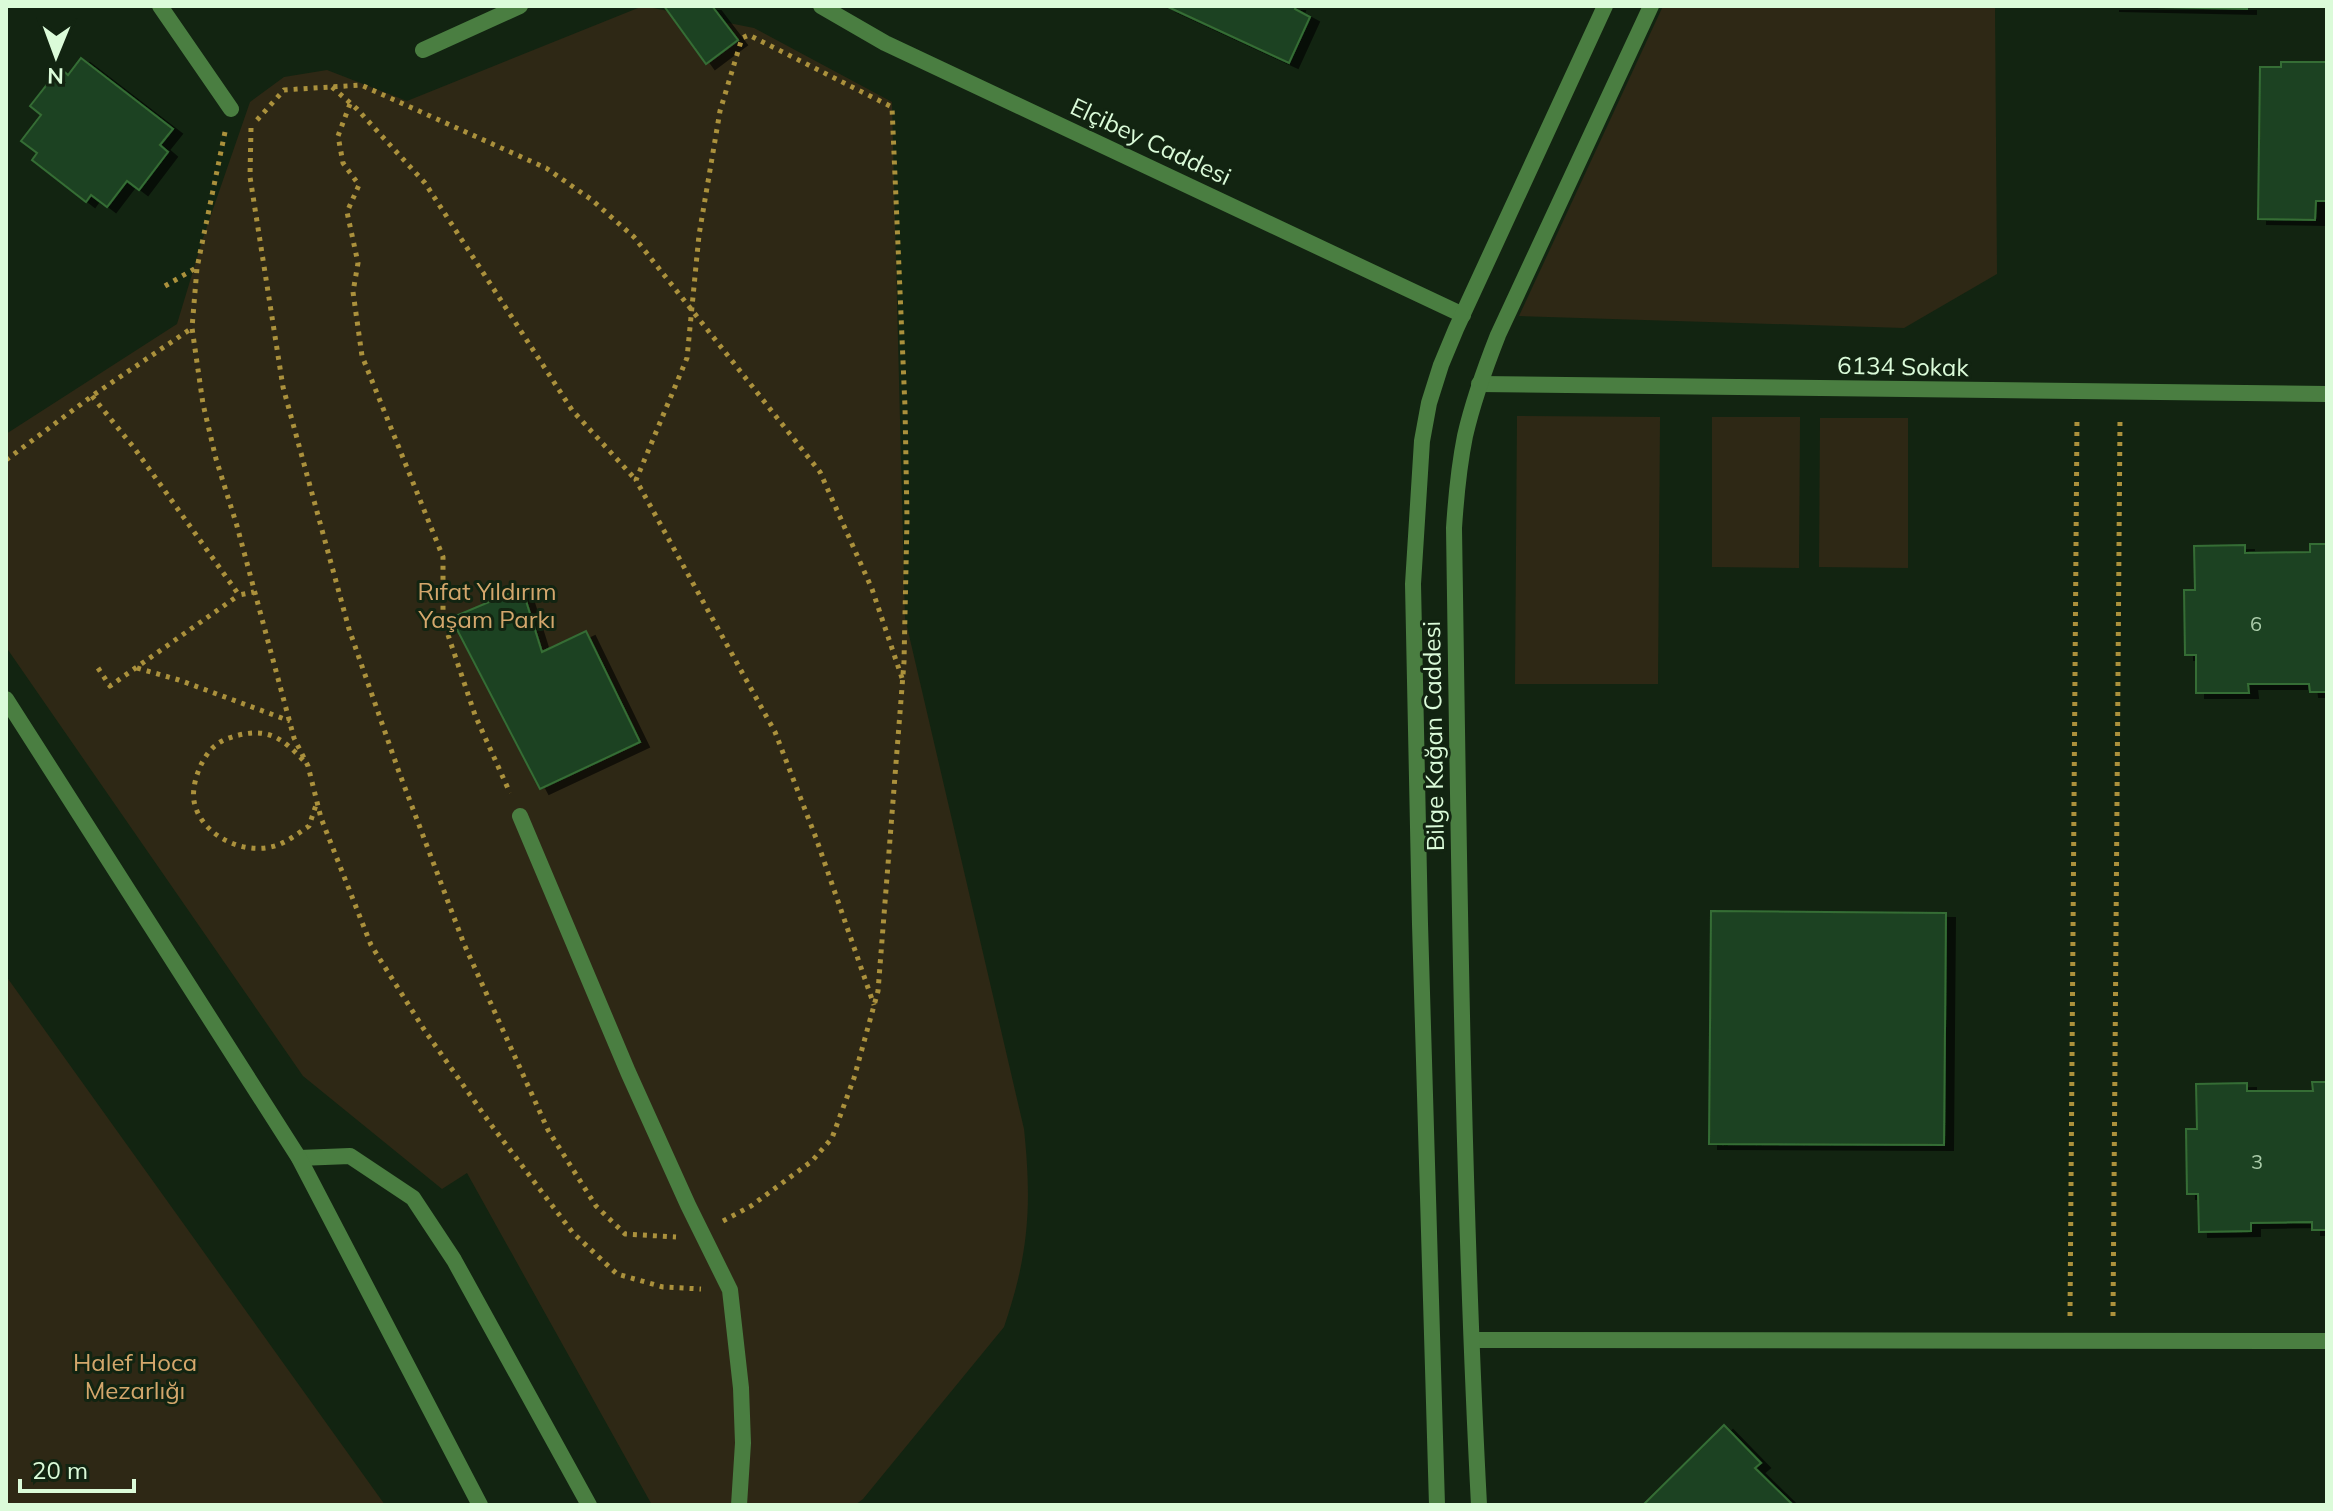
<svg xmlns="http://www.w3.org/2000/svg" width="2333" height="1511" viewBox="0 0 2333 1511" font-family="Mulish,sans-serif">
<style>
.green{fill:#2e2815}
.building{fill:#1f4320;stroke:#346d35;stroke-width:2;filter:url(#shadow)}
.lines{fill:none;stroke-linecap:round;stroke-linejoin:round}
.path{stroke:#ab913c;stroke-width:5;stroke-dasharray:4 6;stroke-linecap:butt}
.service{stroke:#4a7e41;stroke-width:16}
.minor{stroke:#4a7e41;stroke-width:16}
.tertiary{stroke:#4a7e41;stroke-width:16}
.labels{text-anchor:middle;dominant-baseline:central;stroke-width:6;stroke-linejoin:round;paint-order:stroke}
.number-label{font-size:20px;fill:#accdab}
.street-label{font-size:24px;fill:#dbfbd9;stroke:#122411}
.park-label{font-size:24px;fill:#d4a76c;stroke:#122411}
</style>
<defs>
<filter id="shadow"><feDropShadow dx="9" dy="5" stdDeviation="0" flood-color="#0009"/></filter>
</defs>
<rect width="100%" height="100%" fill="#122411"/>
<g class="green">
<path d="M 643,6 L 754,28 L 892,102 L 905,618 L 1024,1129 C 1032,1205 1029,1254 1004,1327 L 863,1499 L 855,1505 L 652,1505 L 467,1173 L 442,1189 L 303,1076 L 6,647 L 6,434 L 177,324 L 203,238 L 250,102 L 284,77 L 327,70 L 407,101 Z"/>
<polygon points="1663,6 1995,6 1997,274 1904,328 1519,316"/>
<polygon points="1517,416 1660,417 1658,684 1515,684"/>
<polygon points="1712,417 1800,417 1799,568 1712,567"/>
<polygon points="1820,418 1908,418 1908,568 1819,567"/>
<polygon points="6,976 385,1505 6,1505"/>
</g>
<g class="building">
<polygon points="664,6 712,6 738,40 706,64"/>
<polygon points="1166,6 1296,6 1295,9 1310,17 1289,63"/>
<polygon points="2110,6 2247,6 2247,9"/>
<polygon points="81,58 173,129 160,145 168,152 139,190 127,181 107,207 91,195 86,202 32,160 37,153 21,141 41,115 30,106 60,68 68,75"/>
<polygon points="2281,62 2327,62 2327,201 2316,201 2315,220 2258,219 2260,67 2281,67"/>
<polygon points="2310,544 2327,544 2327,692 2310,692 2309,684 2248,684 2249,693 2196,693 2196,655 2185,655 2184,590 2195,590 2194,546 2245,545 2245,553 2310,552"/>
<polygon points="522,588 542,652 586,631 640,742 540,789 451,618"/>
<polygon points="1711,911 1946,913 1944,1145 1709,1144"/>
<polygon points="2312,1082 2327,1082 2327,1230 2312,1230 2312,1222 2251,1223 2251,1231 2199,1232 2198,1194 2187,1194 2186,1129 2197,1129 2196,1084 2247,1083 2247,1091 2313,1091"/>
<polygon points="1724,1425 1761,1463 1755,1468 1793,1505 1643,1505"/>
</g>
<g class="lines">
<g class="path">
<polyline points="332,87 357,109 425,183 572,410 636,480"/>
<polyline points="350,104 338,136 343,163 359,185 347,212 358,263 353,292 362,356 443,557 443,620 475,715 510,793"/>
<polyline points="257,120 284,90 361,85 546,168 592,200 634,237 820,472 872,589 903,681"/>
<polyline points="251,128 250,177 283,387 349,629 399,772 464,944 548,1130 596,1206 625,1234 676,1237"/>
<polyline points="225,132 197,268 192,328 203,404 216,459 237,526 294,738 308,766 321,818 371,945 425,1031 492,1126 573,1233 617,1274 663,1287 701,1289"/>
<polyline points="165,286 196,268"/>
<polyline points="92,396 135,449 239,595 254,592"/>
<polyline points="6,460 92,396 192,328"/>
<polyline points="98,668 110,686 239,595"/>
<polyline points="137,668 179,680 290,721"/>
<path d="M 303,760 C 283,739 269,728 239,735 C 231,737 222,740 216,745 C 202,755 191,784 194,801 C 200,834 240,854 271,847 C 285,844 297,834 309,826 L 317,802"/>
<polyline points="723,1221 751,1206 812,1161 832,1138 854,1078 878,991 904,662 907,519 905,407 892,107 749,35 742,38 720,111 699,235 687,358 636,480 775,732 816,838 874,1005"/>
<polyline points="2070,1316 2077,418"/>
<polyline points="2113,1316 2120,418"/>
</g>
<polyline class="service" points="299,1158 350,1156 413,1198 454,1260 589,1505"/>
<g class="minor">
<polyline points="160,6 231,109"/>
<polyline points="821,6 885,43 1463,315"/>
<polyline points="423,50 520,6"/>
<polyline points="1479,384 2327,394"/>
<polyline points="6,699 299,1158 480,1505"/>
<polyline points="520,816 628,1072 688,1205 730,1290 741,1388 743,1443 739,1505"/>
<polyline points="1473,1340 2327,1341"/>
</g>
<g class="tertiary">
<polyline points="1437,1505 1420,924 1413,584 1422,441 1429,403 1441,365 1456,329 1605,6"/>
<path d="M 1479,1505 C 1462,1180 1459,854 1454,528 C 1456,497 1459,466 1465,436 C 1473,401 1485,368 1498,335 L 1651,6"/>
</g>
</g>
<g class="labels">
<g class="number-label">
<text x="2256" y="623">6</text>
<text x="2257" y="1161">3</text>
</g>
<g class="street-label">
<text transform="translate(1151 141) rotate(25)">Elçibey Caddesi</text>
<text transform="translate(1903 366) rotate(1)">6134 Sokak</text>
<text transform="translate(1433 736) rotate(-91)">Bilge Kağan Caddesi</text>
</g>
<g class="park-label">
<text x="487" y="591">Rıfat Yıldırım<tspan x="487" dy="28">Yaşam Parkı</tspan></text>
<text x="135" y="1362">Halef Hoca<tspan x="135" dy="28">Mezarlığı</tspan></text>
</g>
</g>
<rect width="2333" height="1511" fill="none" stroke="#dbfbd9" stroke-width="16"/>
<g transform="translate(56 56) rotate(181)" stroke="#122411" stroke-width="6" paint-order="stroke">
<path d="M0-6L14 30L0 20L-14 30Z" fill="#dbfbd9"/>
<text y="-12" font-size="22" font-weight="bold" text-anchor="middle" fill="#dbfbd9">N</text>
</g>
<path d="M20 1479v12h114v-12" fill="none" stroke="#dbfbd9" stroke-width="4"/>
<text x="32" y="1479" font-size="24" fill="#dbfbd9" stroke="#122411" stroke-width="6" paint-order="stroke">20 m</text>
</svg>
